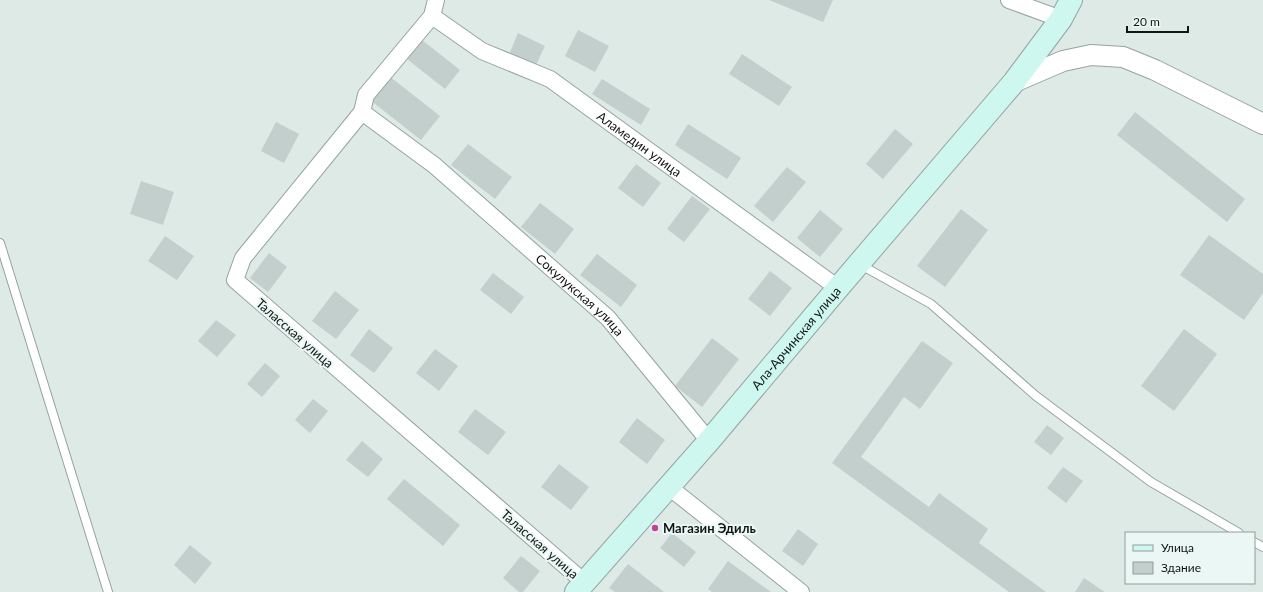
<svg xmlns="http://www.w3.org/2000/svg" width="1263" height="592" viewBox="0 0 1263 592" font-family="Lato,sans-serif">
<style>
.building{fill:#c3cfcc}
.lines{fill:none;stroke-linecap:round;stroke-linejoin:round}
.service-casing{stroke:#96a39f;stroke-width:10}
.minor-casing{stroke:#96a39f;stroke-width:18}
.tertiary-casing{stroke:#96a39f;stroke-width:22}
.secondary-casing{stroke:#96a39f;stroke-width:24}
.service{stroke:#fff;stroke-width:8}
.minor{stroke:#fff;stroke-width:16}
.tertiary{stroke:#fff;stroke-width:20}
.secondary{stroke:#cdf7ef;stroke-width:22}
.poi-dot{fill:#bd4497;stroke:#eaf7f4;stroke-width:1.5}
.labels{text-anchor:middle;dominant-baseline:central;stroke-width:4;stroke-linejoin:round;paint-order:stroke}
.street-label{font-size:13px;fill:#111615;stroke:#eaf7f4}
.poi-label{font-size:13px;font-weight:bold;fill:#111615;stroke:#eaf7f4;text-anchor:start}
</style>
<rect width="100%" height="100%" fill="#ddeae6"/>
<g class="building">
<polygon points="769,0 833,0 823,22"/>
<polygon points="578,30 609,46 595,72 565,56"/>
<polygon points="518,33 545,46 534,69 508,57"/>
<polygon points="422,40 460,70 445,89 407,59"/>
<polygon points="742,54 792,87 779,106 729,74"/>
<polygon points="389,76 440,116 421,140 370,100"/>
<polygon points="602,79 650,109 641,125 592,94"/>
<polygon points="1135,112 1245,199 1227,222 1117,135"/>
<polygon points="276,122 299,134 284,163 261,151"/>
<polygon points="688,124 741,158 727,179 675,145"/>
<polygon points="895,129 913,144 883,179 866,164"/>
<polygon points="468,144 512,177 495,199 451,165"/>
<polygon points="636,164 661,183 643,207 618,188"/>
<polygon points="787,167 806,182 773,222 754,206"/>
<polygon points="141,181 174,192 163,225 130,214"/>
<polygon points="692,196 710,209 684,242 667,229"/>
<polygon points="540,203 574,229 555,254 521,227"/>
<polygon points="961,209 988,230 945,287 917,266"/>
<polygon points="820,210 843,229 820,257 797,238"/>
<polygon points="1209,235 1263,274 1263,293 1244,320 1180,275"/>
<polygon points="165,236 194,256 177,280 148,261"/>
<polygon points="269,253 287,267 268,292 250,278"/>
<polygon points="597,254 637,285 621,307 580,275"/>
<polygon points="770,271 792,288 770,316 748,299"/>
<polygon points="493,273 524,297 511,314 480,290"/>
<polygon points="335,291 359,310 336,339 312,321"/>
<polygon points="216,320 236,335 217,357 198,341"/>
<polygon points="369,329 393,348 374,373 350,355"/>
<polygon points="1184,329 1217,354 1174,411 1141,386"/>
<polygon points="712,338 739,359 702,407 675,386"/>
<polygon points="922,341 953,363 920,409 904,397 861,457 929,507 939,493 988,529 979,543 1046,592 1009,592 832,463"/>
<polygon points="435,349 458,366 439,391 416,373"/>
<polygon points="265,363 280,376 262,397 247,384"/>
<polygon points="313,399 328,411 310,433 295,420"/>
<polygon points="475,409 506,432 488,455 458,432"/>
<polygon points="637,418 665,440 647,464 619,442"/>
<polygon points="1047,425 1064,438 1051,455 1034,442"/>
<polygon points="362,441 383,459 368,477 346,460"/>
<polygon points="559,464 589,487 571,510 541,487"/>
<polygon points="1063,467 1083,481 1066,503 1047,488"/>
<polygon points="404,479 460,525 443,546 387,499"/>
<polygon points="798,529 818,544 803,566 782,551"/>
<polygon points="672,533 696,552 684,567 660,548"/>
<polygon points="190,545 212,563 195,584 174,565"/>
<polygon points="521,556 540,571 523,592 519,592 503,578"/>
<polygon points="728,561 771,592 712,592 708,589"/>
<polygon points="628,564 664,592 615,592 609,588"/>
<polygon points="1084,578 1105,592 1075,592"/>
</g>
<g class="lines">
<defs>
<g id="service">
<polyline points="0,243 108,592"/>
<polyline points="859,264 931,304 1036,396 1151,482 1239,533"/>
<polyline points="1254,542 1263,547"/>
</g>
<g id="minor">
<polyline points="1009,0 1061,19"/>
<path id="s1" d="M 432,16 L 482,51 L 550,79 L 838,288"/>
<polyline points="362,112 366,95 432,16 436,0"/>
<polyline points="669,487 801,592"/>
<path id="s2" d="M 584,582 L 235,280 L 243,258 L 362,112 L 434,165 L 608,318 L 709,441"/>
</g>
<polyline id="tertiary" points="1014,82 1063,61 1091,55 1123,57 1155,70 1263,124"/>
<g id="secondary">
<path id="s3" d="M 576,592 L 709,441 L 838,288 L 1014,82 L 1061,19 L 1071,0"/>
</g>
</defs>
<use href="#service" class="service-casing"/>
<use href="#minor" class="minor-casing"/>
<use href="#tertiary" class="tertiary-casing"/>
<use href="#secondary" class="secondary-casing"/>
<use href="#service" class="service"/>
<use href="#minor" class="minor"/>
<use href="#tertiary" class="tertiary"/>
<use href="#secondary" class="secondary"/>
</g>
<circle class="poi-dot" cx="655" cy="528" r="4"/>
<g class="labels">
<g class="street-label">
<text stroke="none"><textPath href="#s1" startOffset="245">Аламедин улица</textPath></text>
<text stroke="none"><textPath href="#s2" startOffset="958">Сокулукская улица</textPath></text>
<text transform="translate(295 333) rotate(41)">Таласская улица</text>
<text stroke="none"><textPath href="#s3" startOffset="336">Ала-Арчинская улица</textPath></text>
<text transform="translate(540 544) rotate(41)">Таласская улица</text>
</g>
<g class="poi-label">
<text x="663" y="528">Магазин Эдиль</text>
</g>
</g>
<rect x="1125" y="532" width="130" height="52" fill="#eaf7f4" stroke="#939d9b"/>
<rect x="1133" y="545" width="20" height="6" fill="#cdf7ef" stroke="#939d9b"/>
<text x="1161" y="552" font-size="12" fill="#111615">Улица</text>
<rect x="1133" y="562" width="20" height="12" fill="#c3cfcc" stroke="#939d9b"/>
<text x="1161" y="572" font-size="12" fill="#111615">Здание</text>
<path d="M1127 26v6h61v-6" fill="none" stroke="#111615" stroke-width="2"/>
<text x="1133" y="26" font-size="12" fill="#111615" stroke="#eaf7f4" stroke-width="3" paint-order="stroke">20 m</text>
</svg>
